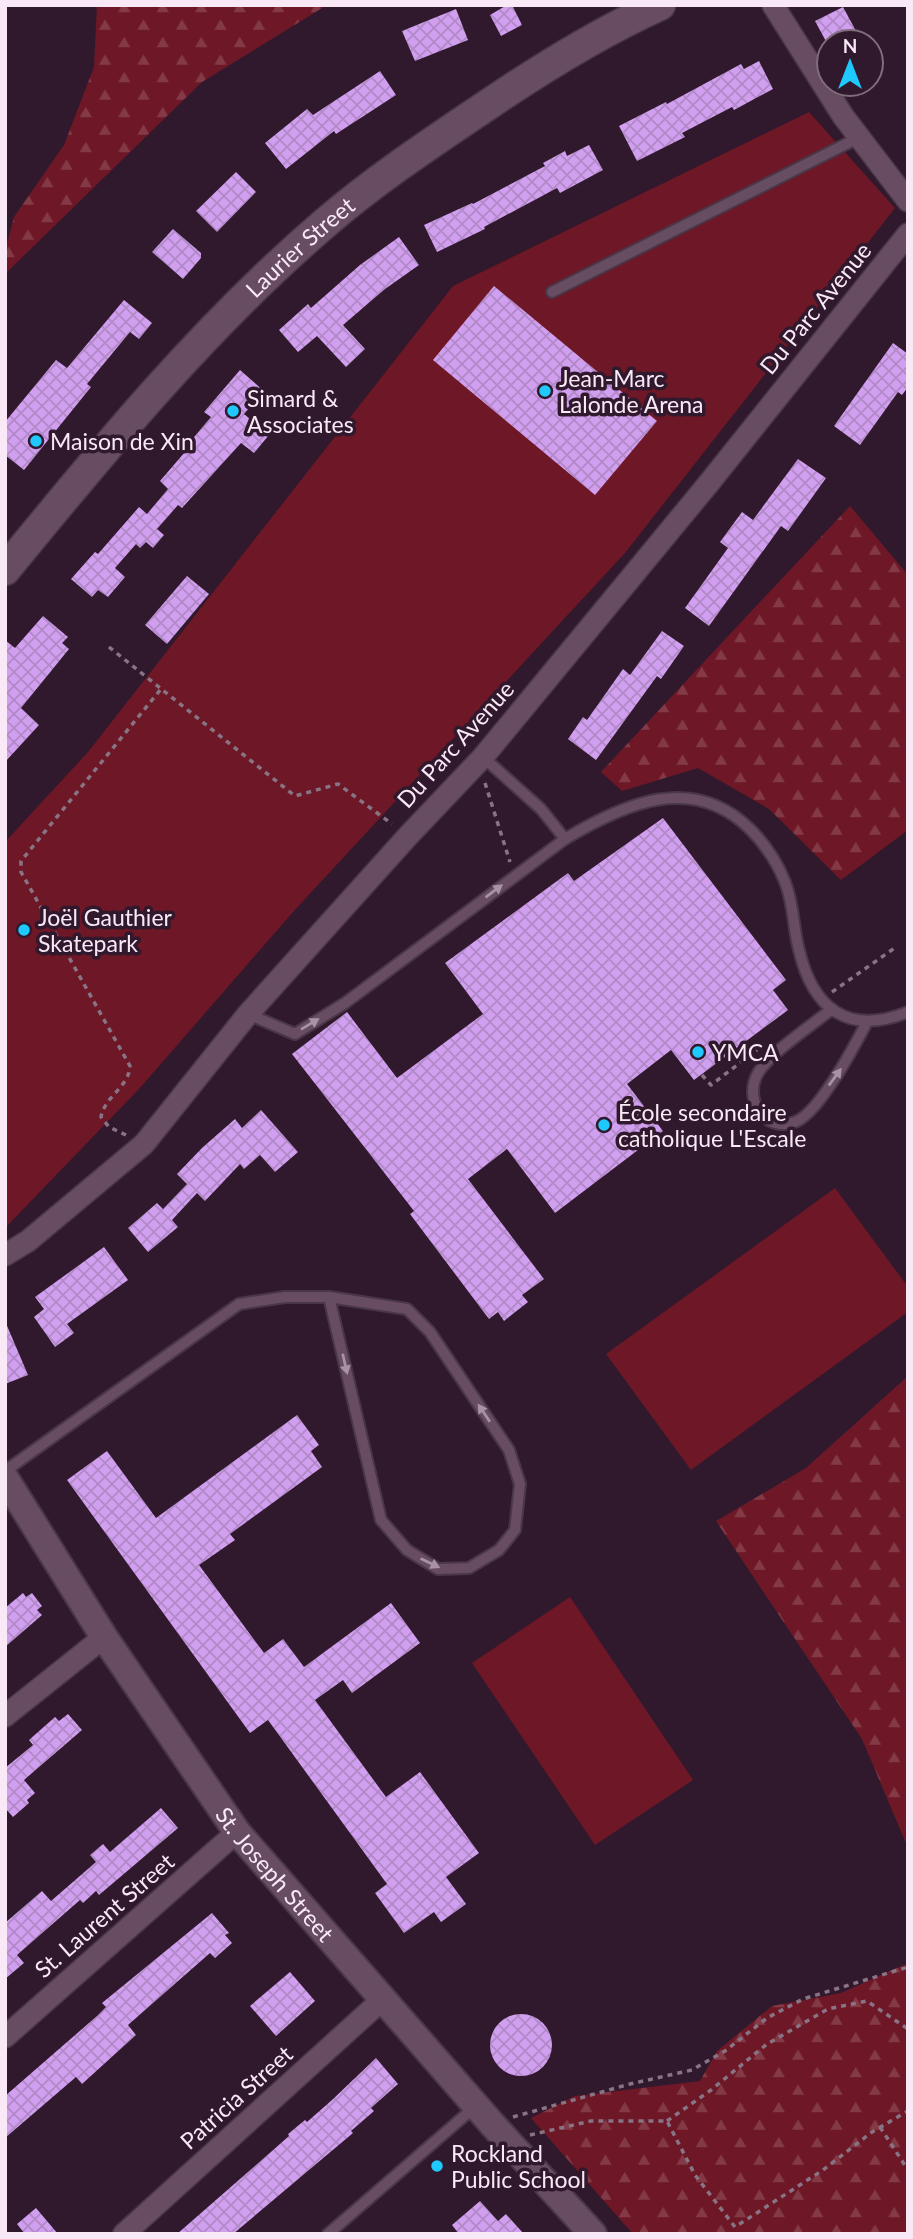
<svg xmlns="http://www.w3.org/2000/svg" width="913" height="2239" viewBox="0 0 913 2239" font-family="Lato,sans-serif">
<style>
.forest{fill:url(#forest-firs)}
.park{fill:#6e1726}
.building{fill:url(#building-cross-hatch)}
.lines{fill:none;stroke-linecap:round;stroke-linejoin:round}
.service-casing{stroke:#493646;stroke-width:14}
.minor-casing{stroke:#493646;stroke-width:24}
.tertiary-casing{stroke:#493646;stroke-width:30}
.secondary-casing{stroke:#493646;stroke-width:33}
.path{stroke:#887484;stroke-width:3.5;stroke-dasharray:5 5;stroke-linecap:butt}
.service{stroke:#674c62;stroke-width:10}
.minor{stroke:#674c62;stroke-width:21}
.tertiary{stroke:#674c62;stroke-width:26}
.secondary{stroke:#674c62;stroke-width:30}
.oneway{fill:#a992a4}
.poi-dot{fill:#20c9fd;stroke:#30192c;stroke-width:2.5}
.labels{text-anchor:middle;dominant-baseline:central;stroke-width:7;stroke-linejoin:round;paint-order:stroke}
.street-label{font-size:23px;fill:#f9e8f5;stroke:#30192c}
.poi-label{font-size:23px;fill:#f9e8f5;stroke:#30192c;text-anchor:start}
</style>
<defs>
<pattern id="forest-firs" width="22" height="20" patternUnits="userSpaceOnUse" patternTransform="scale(1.75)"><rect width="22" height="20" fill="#6e1726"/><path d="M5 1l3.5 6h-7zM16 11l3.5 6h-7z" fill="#833946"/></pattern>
<pattern id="building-cross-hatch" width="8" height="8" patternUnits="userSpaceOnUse" patternTransform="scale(1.75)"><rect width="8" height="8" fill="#d19fef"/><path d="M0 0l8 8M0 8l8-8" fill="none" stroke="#b089c6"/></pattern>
</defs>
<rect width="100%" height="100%" fill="#30192c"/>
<g class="forest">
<polygon points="97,5 327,5 202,82 5,274 5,251 14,217 64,145 94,67"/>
<polygon points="850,506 908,575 908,830 841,880 769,809 698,768 622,791 601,772"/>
<polygon points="908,1376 908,1848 862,1739 716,1521 806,1468"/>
<polygon points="908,1963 908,2234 633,2234 531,2118 575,2096 700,2081 717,2051 772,2006 841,1993"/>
</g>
<g class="park">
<polygon points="809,112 895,208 625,553 293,912 139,1089 7,1226 5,1224 5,842 88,752 453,286"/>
<polygon points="835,1188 908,1287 908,1312 691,1470 606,1354"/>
<polygon points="570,1597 693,1780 595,1845 472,1663"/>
</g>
<g class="building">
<polygon points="507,5 512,5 522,25 501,36 490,15"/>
<polygon points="843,7 856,31 835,42 829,42 828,45 815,21"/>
<polygon points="456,9 468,40 415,61 402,31"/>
<polygon points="759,61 773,89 734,110 732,107 682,133 685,137 637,161 619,126 666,102 667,104 741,64 744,69"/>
<polygon points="380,71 396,95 336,134 334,131 286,169 265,143 307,109 313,115"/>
<polygon points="589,145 603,170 560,193 557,188 484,227 485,229 437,252 424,225 472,203 473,204 545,166 543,163 565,151 567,156"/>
<polygon points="236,172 256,192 217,232 196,211"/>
<polygon points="173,229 201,253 201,258 183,279 152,252"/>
<polygon points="399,237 419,265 385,289 343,325 365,349 346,367 317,336 298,352 279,330 308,304 311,308 360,265"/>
<polygon points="494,286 657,421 595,495 433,360"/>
<polygon points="124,300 152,323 139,339 130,332 87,384 91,387 24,470 5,455 5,422 56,360 67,368"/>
<polygon points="893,343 908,354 908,387 902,395 898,392 860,445 834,426"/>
<polygon points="240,370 264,391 244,414 269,435 254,453 241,443 182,508 178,505 157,529 164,535 153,548 146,542 140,548 136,544 115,568 125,577 108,597 98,590 92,597 71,579 95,552 98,554 139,507 147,514 168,489 160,481 191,445 189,443 211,417 204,412"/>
<polygon points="798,459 826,478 788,531 781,526 709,626 685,608 728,548 720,542 742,512 753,520"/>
<polygon points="187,576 209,594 167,644 145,625"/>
<polygon points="43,616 68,637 62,643 69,649 21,708 39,725 5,762 5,640 15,648"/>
<polygon points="662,631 684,646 661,679 657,676 596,760 568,739 583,717 587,720 623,669 630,675"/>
<polygon points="663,818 786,980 773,990 788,1010 694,1080 671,1050 627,1084 663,1131 555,1213 507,1149 468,1179 544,1279 522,1295 528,1302 504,1321 498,1312 489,1319 410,1214 414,1211 292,1054 347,1012 397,1078 483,1014 445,963 568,873 574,881"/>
<polygon points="261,1110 298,1152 275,1172 260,1155 244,1169 240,1164 205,1201 197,1193 172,1220 178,1227 148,1252 128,1228 157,1203 163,1209 187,1184 177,1174 202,1148 235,1119 242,1128"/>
<polygon points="104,1247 128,1280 67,1324 74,1333 55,1347 34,1317 44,1309 35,1297"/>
<polygon points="5,1321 28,1375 5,1384"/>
<polygon points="297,1415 319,1445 311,1451 322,1467 230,1534 235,1540 199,1565 264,1653 283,1639 304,1667 391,1603 420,1643 352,1693 343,1680 315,1700 386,1797 420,1772 479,1853 446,1877 466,1904 441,1922 434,1912 404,1933 375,1893 387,1884 268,1720 250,1733 67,1480 107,1451 156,1518"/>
<polygon points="23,1593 26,1597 32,1593 42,1606 37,1610 42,1615 5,1647 5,1608"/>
<polygon points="68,1714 82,1730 24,1780 35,1793 27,1800 29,1803 13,1817 5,1808 5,1768 33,1745 29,1740 55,1717 59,1721"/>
<polygon points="161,1808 178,1828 99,1895 96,1891 83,1903 80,1900 17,1955 24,1963 5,1979 5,1923 42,1891 51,1901 96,1862 90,1855 103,1844 110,1852"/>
<polygon points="212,1913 229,1933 225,1935 232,1943 215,1958 210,1953 128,2025 136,2035 82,2084 76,2077 5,2138 5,2096 97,2016 106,2007 102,2003"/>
<polygon points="290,1972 315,2001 276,2036 250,2006"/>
<circle cx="521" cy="2045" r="31"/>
<polygon points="376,2058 398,2084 371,2108 374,2111 351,2131 353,2133 233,2234 177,2234 289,2136 288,2134 305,2120 307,2122 332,2100"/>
<polygon points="480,2201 498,2221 506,2214 524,2234 459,2234 452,2225"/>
<polygon points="36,2208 58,2234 25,2234 17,2224"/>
</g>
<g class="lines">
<defs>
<g id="service">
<polyline points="552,292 860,137"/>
<polyline points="483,757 541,809 565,839"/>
<path d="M 832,1009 C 812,1025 770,1053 758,1073 C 743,1099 764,1133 795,1122 C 819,1113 855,1045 867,1022"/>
<path d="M 248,1014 L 295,1034 L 345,1003 L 565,839 C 625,803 693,773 750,829 C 765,844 777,862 785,882 C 794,904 793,928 799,950 C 813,1009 848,1036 908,1012"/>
<polyline points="5,1471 239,1304 285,1297 329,1297 407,1309 430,1332 509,1450 520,1484 515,1530 499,1550 469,1568 438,1569 407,1550 381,1520 329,1297"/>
<polyline points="328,2234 477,2105"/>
</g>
<g id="minor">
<polyline points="773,5 843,116 908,201"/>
<polyline points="5,1255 28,1241 144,1144 248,1014 408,836 483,757 709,483 908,234"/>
<polyline points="5,1716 104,1637"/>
<polyline points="5,2037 237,1832"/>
<polyline points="124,2234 383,1999"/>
</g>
<g id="tertiary">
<path id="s1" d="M 5,1478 L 104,1637 L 237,1832 L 492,2124 L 593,2234"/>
</g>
<g id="secondary">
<path id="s2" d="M 5,570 C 104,449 205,326 324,224 C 375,180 431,143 486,106 C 542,68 598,33 660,5"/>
</g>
</defs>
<use href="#service" class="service-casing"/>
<use href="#minor" class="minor-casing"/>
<use href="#tertiary" class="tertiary-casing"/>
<use href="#secondary" class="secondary-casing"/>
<g class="path">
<polyline points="109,647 295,796 338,784 392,824"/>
<polyline points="485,783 510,862"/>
<polyline points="832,992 896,947"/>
<polyline points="702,1075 711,1085 757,1050"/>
<path d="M 126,1135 L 109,1127 L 101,1117 C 105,1096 129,1087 130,1066 L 21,872 L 21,861 L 161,689"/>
<polyline points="513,2117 630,2084 692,2070 725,2051 767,2018 803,1999 908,1967"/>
<polyline points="667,2121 711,2090 767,2044 828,2009 867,2001 908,2029"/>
<polyline points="880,2127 908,2170"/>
<polyline points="530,2135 591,2121 667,2121 695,2175 735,2227 823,2170 872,2132 908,2111"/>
</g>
<use href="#service" class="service"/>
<use href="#minor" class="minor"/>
<use href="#tertiary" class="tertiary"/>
<use href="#secondary" class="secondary"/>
</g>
<defs><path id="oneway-solid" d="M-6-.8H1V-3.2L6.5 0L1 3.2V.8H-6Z" transform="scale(1.75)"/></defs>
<g class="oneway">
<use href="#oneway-solid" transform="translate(494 891) rotate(-37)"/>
<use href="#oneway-solid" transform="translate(310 1024) rotate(-31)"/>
<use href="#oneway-solid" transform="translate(835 1077) rotate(-54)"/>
<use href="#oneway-solid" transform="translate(345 1364) rotate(77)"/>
<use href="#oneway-solid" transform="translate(484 1413) rotate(-124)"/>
<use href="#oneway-solid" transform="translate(430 1563) rotate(26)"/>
</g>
<g class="poi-dot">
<circle cx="545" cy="391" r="7"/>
<circle cx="233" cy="411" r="7"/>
<circle cx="36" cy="441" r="7"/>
<circle cx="24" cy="930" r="7"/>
<circle cx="698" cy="1052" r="7"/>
<circle cx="604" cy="1125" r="7"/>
<circle cx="437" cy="2166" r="7"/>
</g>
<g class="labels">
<g class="street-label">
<text stroke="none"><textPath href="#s2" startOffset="438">Laurier Street</textPath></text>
<text transform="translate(815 308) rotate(-51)">Du Parc Avenue</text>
<text transform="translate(455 744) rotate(-48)">Du Parc Avenue</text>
<text stroke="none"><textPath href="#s1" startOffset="480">St. Joseph Street</textPath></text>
<text transform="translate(104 1915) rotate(-41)">St. Laurent Street</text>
<text transform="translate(236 2097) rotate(-42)">Patricia Street</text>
</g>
<g class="poi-label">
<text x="559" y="378">Jean-Marc<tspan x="559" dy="26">Lalonde Arena</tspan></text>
<text x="247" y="398">Simard &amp;<tspan x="247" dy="26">Associates</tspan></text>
<text x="50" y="441">Maison de Xin</text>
<text x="38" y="917">Joël Gauthier<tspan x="38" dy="26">Skatepark</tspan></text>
<text x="712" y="1052">YMCA</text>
<text x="618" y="1112">École secondaire<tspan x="618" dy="26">catholique L'Escale</tspan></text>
<text x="451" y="2153">Rockland<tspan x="451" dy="26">Public School</tspan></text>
</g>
</g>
<rect width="913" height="2239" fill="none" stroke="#f9e8f5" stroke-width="14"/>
<g transform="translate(850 63)"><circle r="33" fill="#30192c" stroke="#806c7c" stroke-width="2"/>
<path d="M0-5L12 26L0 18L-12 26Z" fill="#20c9fd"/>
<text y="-10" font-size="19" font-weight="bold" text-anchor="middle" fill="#f9e8f5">N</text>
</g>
</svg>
